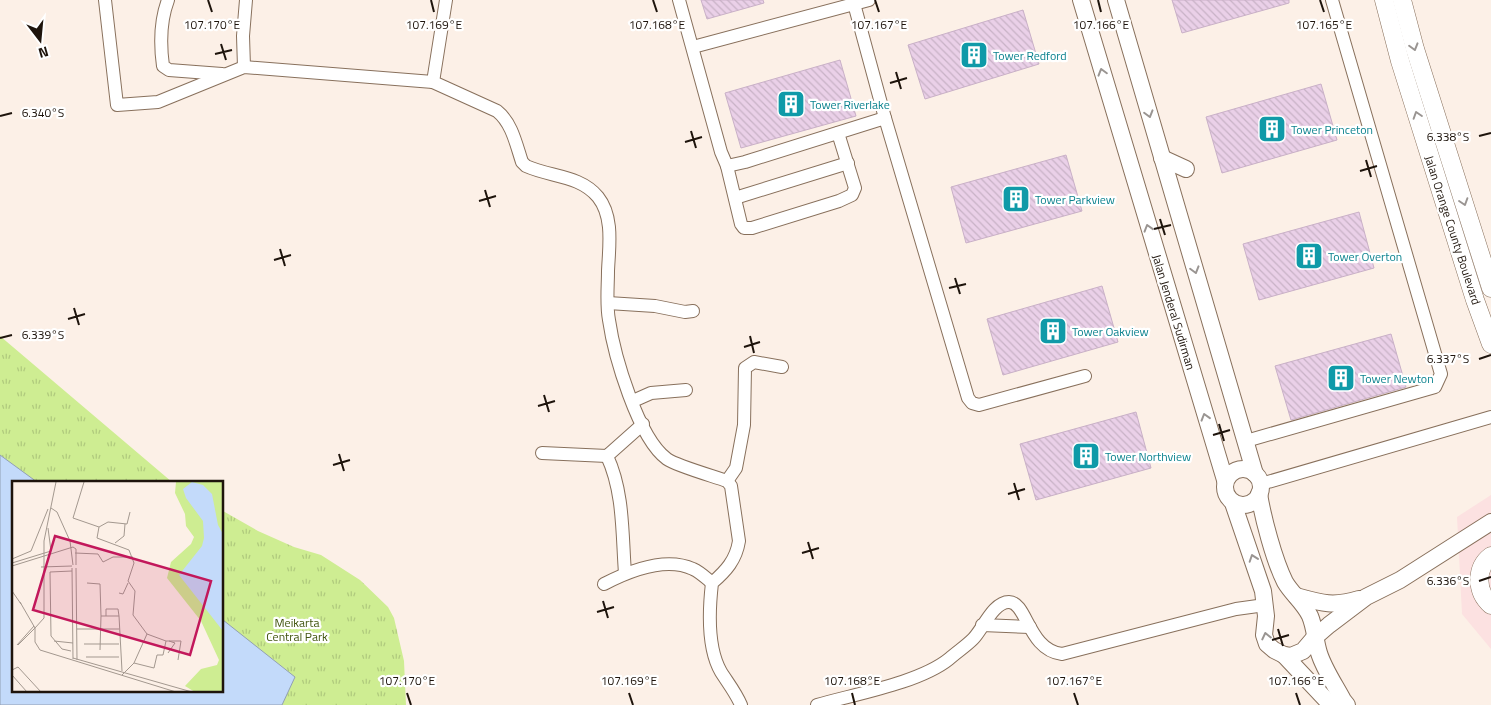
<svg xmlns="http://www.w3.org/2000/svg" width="1491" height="705" viewBox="0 0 1491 705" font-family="'Titillium Web',sans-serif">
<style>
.commercial{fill:#fce1e1}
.grass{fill:url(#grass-tufts)}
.water{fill:#c3dafa;stroke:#929fb3}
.building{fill:url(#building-back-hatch);stroke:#c9b0c7}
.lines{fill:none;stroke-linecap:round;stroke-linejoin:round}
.minor-casing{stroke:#88705c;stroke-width:14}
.tertiary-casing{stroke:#88705c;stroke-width:18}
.secondary-casing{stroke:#88705c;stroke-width:19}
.minor{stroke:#fff;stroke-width:12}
.tertiary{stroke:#fff;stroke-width:16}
.secondary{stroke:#fff;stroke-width:18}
.oneway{stroke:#9a9592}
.ticks{fill:none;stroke:#1e140c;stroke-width:2}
.labels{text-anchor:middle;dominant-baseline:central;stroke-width:4.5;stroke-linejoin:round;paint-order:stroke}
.culture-label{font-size:12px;fill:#0d838f;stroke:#fff;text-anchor:start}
.street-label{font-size:12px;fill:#1e140c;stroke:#fff}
.park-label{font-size:12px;fill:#41540f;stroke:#fff}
.inset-road{fill:none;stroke:#a3988f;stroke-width:1}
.view{fill:#c2185b;fill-opacity:0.15;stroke:#c2185b;stroke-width:2.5}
.inset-edge{fill:none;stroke:#1e140c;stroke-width:2.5}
.ticks-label{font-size:12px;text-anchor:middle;fill:#1e140c;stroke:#fff;stroke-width:4.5;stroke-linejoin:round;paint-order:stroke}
</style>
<defs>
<pattern id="grass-tufts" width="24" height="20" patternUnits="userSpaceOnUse" patternTransform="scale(1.25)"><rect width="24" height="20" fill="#ceed92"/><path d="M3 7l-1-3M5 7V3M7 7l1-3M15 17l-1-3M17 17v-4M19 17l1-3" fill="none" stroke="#b0ca7d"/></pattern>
<pattern id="building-back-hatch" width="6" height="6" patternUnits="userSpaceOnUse" patternTransform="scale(1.25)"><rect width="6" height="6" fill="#ead0e8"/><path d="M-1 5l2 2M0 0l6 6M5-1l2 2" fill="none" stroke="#c8b2c6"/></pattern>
</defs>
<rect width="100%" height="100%" fill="#fcf0e7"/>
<polygon class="commercial" points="1491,495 1491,649 1462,614 1457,517"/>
<polygon class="grass" points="0,336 172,482 14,482 14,691 222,691 223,511 258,531 294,547 321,555 360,580 388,607 394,618 404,661 406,705 0,705"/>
<polygon class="water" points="0,455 37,482 14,482 14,691 222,691 223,620 295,677 282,705 0,705"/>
<g class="building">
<polygon points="701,0 763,0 764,3 707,19"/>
<polygon points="1172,0 1289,0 1289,3 1182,33"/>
<polygon points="1023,10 1039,64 925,99 908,45"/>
<polygon points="840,60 856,116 741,148 725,93"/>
<polygon points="1321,84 1337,140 1222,173 1206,117"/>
<polygon points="1066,155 1082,211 966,243 951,187"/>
<polygon points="1359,212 1374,268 1259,300 1243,244"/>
<polygon points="1102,286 1118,342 1003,375 987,319"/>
<polygon points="1391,334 1406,387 1291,420 1275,366"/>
<polygon points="1136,412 1151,468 1036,500 1020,444"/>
</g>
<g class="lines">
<defs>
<g id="minor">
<polyline points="105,0 117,105 158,102 244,67 433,82"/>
<path d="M 168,0 C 160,21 160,44 163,66 L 169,70 L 222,74"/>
<path d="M 446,0 L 433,82 L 497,111 C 512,123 516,144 522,162 L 526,166 C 550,177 580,175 598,197 C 614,217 609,247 608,271 C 608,287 606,304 609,320 C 614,355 638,438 667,459 C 677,466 713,476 727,481 L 731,486 L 739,541 C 736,560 726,571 712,583 C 709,609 707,648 721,672 C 728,683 736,693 741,705"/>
<polyline points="679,0 721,152 727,166 745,162 885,118 968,398 972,403 979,405 1085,376"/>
<polyline points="853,0 885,118"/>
<polyline points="693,47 869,0"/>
<polyline points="244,67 243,36 246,0"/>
<polyline points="727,166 741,224 744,228 752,228 839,201 852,195 855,188 838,133"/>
<polyline points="735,198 848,163"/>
<polyline points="608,303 655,306 685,312 693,311"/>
<polyline points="633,401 651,393 686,390"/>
<polyline points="1246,441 1435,387 1441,374 1332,0"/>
<polyline points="542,453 607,456 643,424"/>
<path d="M 607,456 C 624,492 622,535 625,573"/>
<polyline points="727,481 736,468 744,425 745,368 754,362 782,367"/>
<polyline points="1261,484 1491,417"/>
<path d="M 604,584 C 629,571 665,556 693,569 C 700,572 706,578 712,583"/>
<polyline points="982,625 1030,627"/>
<path d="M 817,705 C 855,694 919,683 949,659 C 957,652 966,646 973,639 C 983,629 993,602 1009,602 C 1027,602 1028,650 1062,654 L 1236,609 L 1265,605"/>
</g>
<g id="tertiary">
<polyline points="1081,0 1225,480"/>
<polyline points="1116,0 1255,474"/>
<polyline points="1162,158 1186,169"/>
<circle cx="1243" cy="487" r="18"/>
<path d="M 1259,494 C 1263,518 1274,560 1285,582 C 1292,594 1304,603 1310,616 C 1315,628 1315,640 1319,653 C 1324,669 1335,685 1343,700 L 1347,705"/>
<polyline points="1233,503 1263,591 1266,616 1264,635 1267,644 1274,650 1284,655 1291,656 1303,651 1314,638 1329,625 1366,597 1400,580 1491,522"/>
<path d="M 1296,596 C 1321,603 1333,607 1359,599"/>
<polyline points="1284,655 1331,705"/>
</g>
<g id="secondary">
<polyline points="1384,0 1400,61 1475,300 1491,344"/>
<polyline points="1402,0 1415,49 1491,288"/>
<path d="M 1491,556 C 1475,568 1476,592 1491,605"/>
</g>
</defs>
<use href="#minor" class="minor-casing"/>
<use href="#tertiary" class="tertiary-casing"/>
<use href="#secondary" class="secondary-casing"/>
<use href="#minor" class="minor"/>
<use href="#tertiary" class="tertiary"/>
<use href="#secondary" class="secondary"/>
</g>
<defs><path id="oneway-chevron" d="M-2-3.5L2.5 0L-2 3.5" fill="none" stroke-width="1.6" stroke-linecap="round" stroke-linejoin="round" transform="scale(1.25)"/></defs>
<g class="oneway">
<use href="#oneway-chevron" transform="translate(1414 47) rotate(74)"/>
<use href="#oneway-chevron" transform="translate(1102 72) rotate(-106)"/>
<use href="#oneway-chevron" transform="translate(1149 114) rotate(74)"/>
<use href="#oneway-chevron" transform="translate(1417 115) rotate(-108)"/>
<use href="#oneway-chevron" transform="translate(1464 202) rotate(72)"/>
<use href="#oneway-chevron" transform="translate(1148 228) rotate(-107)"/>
<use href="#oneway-chevron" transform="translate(1195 270) rotate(74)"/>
<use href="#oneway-chevron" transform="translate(1205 417) rotate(-107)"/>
<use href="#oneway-chevron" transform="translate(1253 558) rotate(-109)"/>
<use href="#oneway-chevron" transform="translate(1266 636) rotate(-103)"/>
</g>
<path class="ticks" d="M 208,0 L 212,12M 431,0 L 434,12M 653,0 L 657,12M 875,0 L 879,12M 1098,0 L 1101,12M 1320,0 L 1324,12M 221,44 L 226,60M 215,54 L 232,50M 896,72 L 901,89M 890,83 L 907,78M 0,116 L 12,113M 691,131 L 696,148M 1479,136 L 1491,133M 685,142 L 702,137M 1366,160 L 1371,177M 1360,171 L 1377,166M 485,190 L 490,207M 479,201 L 496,196M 1160,219 L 1165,235M 1154,229 L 1171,225M 280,249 L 285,266M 274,260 L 291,255M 955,278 L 960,294M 949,288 L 966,284M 74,308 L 79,325M 68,319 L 85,314M 750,336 L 754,353M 0,338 L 12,335M 744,347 L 760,342M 1479,359 L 1491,355M 544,395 L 549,412M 538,406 L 555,401M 1219,424 L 1224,441M 1213,435 L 1230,430M 339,454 L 344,471M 333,465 L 350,460M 1014,483 L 1019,500M 1008,494 L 1025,489M 808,542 L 813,559M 802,553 L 819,548M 1479,581 L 1491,577M 603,601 L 608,618M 597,612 L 614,607M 1278,629 L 1283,646M 1272,640 L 1289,635M 407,693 L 411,705M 629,693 L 633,705M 852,693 L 855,705M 1074,693 L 1078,705M 1296,693 L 1300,705"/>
<defs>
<symbol id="building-square" viewBox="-11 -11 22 22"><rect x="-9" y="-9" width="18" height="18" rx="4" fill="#0f9aa8" stroke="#fff"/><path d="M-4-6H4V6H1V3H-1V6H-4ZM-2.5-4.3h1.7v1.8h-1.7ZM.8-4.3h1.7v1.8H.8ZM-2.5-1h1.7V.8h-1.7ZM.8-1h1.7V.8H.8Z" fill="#fff"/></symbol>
</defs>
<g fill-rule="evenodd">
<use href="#building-square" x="958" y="39" width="32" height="32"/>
<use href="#building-square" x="775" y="88" width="32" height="32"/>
<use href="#building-square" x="1256" y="113" width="32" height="32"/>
<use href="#building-square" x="1000" y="183" width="32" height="32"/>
<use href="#building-square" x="1293" y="240" width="32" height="32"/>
<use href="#building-square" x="1037" y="315" width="32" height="32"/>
<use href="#building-square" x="1325" y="362" width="32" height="32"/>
<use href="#building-square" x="1070" y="440" width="32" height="32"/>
</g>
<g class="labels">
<g class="culture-label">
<text x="993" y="55">Tower Redford</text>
<text x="810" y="104">Tower Riverlake</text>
<text x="1291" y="129">Tower Princeton</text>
<text x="1035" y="199">Tower Parkview</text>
<text x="1328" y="256">Tower Overton</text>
<text x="1072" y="331">Tower Oakview</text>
<text x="1360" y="378">Tower Newton</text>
<text x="1105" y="456">Tower Northview</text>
</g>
<g class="street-label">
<text transform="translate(1453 230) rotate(72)">Jalan Orange County Boulevard</text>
<text transform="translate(1174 312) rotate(73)">Jalan Jenderal Sudirman</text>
</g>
<g class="park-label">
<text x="297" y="622">Meikarta<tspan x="297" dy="14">Central Park</tspan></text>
</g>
</g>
<g transform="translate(12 481)">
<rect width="211" height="211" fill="#fcf0e7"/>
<path d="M 164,1 L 211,1 L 211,211 L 183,211 L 173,205 L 189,188 L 205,184 L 207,179 L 189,140 L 155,97 L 159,81 L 179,63 L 182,56 L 174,45 L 173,33 L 163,12 Z" fill="#ceed92"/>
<path d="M 180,1 L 191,4 L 200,13 L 206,44 L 211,53 L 211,150 L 167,94 L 190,65 L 192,57 L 191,40 L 174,17 L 171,8 Z" fill="#c3dafa"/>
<path class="inset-road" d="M 72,1 L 61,37 L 87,46 L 85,57 L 117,69 L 122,82 L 116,100 L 123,110 L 121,134 L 135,153 L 122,182 L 110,194M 39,27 L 45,31 L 58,60 L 61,84M 87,46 L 96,41 L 115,43 L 118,31M 103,62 L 112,55 L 113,43M 63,72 L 86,73 L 91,81 L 101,76 L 121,76M 0,78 L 19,70 L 36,28M 0,82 L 39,70 L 36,47M 0,85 L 61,66 L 64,68 L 64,84M 29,86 L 60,85M 60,87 L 61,178M 64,87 L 65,179M 75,102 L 88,103 L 89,135 L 107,135 L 110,190M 0,110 L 9,123M 107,112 L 111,113 L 116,102M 8,121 L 23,147 L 23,161 L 28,169 L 164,211M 94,135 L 94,128 L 106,128 L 107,135M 23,147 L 32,137 L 32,60 L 44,1M 65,148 L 107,148M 135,153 L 154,160 L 169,160 L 166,179M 42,160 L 61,162M 72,163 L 107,163M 5,164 L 22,145M 6,164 L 23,147M 88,169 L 89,135M 59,170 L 50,168 L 39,155 L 38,91 L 60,90M 156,172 L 163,162 L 157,160M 74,176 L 107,176M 61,177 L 180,211M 122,182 L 142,187 L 145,174 L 151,174 L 154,160M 0,189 L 6,186 L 29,211M 0,194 L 15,211"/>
<path class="view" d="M 43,55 L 199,100 L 178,174 L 21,129 Z"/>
<rect width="211" height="211" class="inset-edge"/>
</g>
<g class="ticks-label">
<text x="212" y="29">107.170°E</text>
<text x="434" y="29">107.169°E</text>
<text x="657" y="29">107.168°E</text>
<text x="879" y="29">107.167°E</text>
<text x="1101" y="29">107.166°E</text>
<text x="1324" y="29">107.165°E</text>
<text x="43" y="117">6.340°S</text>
<text x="1448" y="141">6.338°S</text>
<text x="43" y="339">6.339°S</text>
<text x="1448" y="363">6.337°S</text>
<text x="1448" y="585">6.336°S</text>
<text x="407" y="685">107.170°E</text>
<text x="629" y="685">107.169°E</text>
<text x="852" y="685">107.168°E</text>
<text x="1074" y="685">107.167°E</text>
<text x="1296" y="685">107.166°E</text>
</g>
<g transform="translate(40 40) rotate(164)" stroke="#ffffff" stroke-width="4" paint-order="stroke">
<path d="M0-4L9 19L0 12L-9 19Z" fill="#1e140c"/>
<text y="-8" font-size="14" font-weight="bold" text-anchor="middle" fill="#1e140c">N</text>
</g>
</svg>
